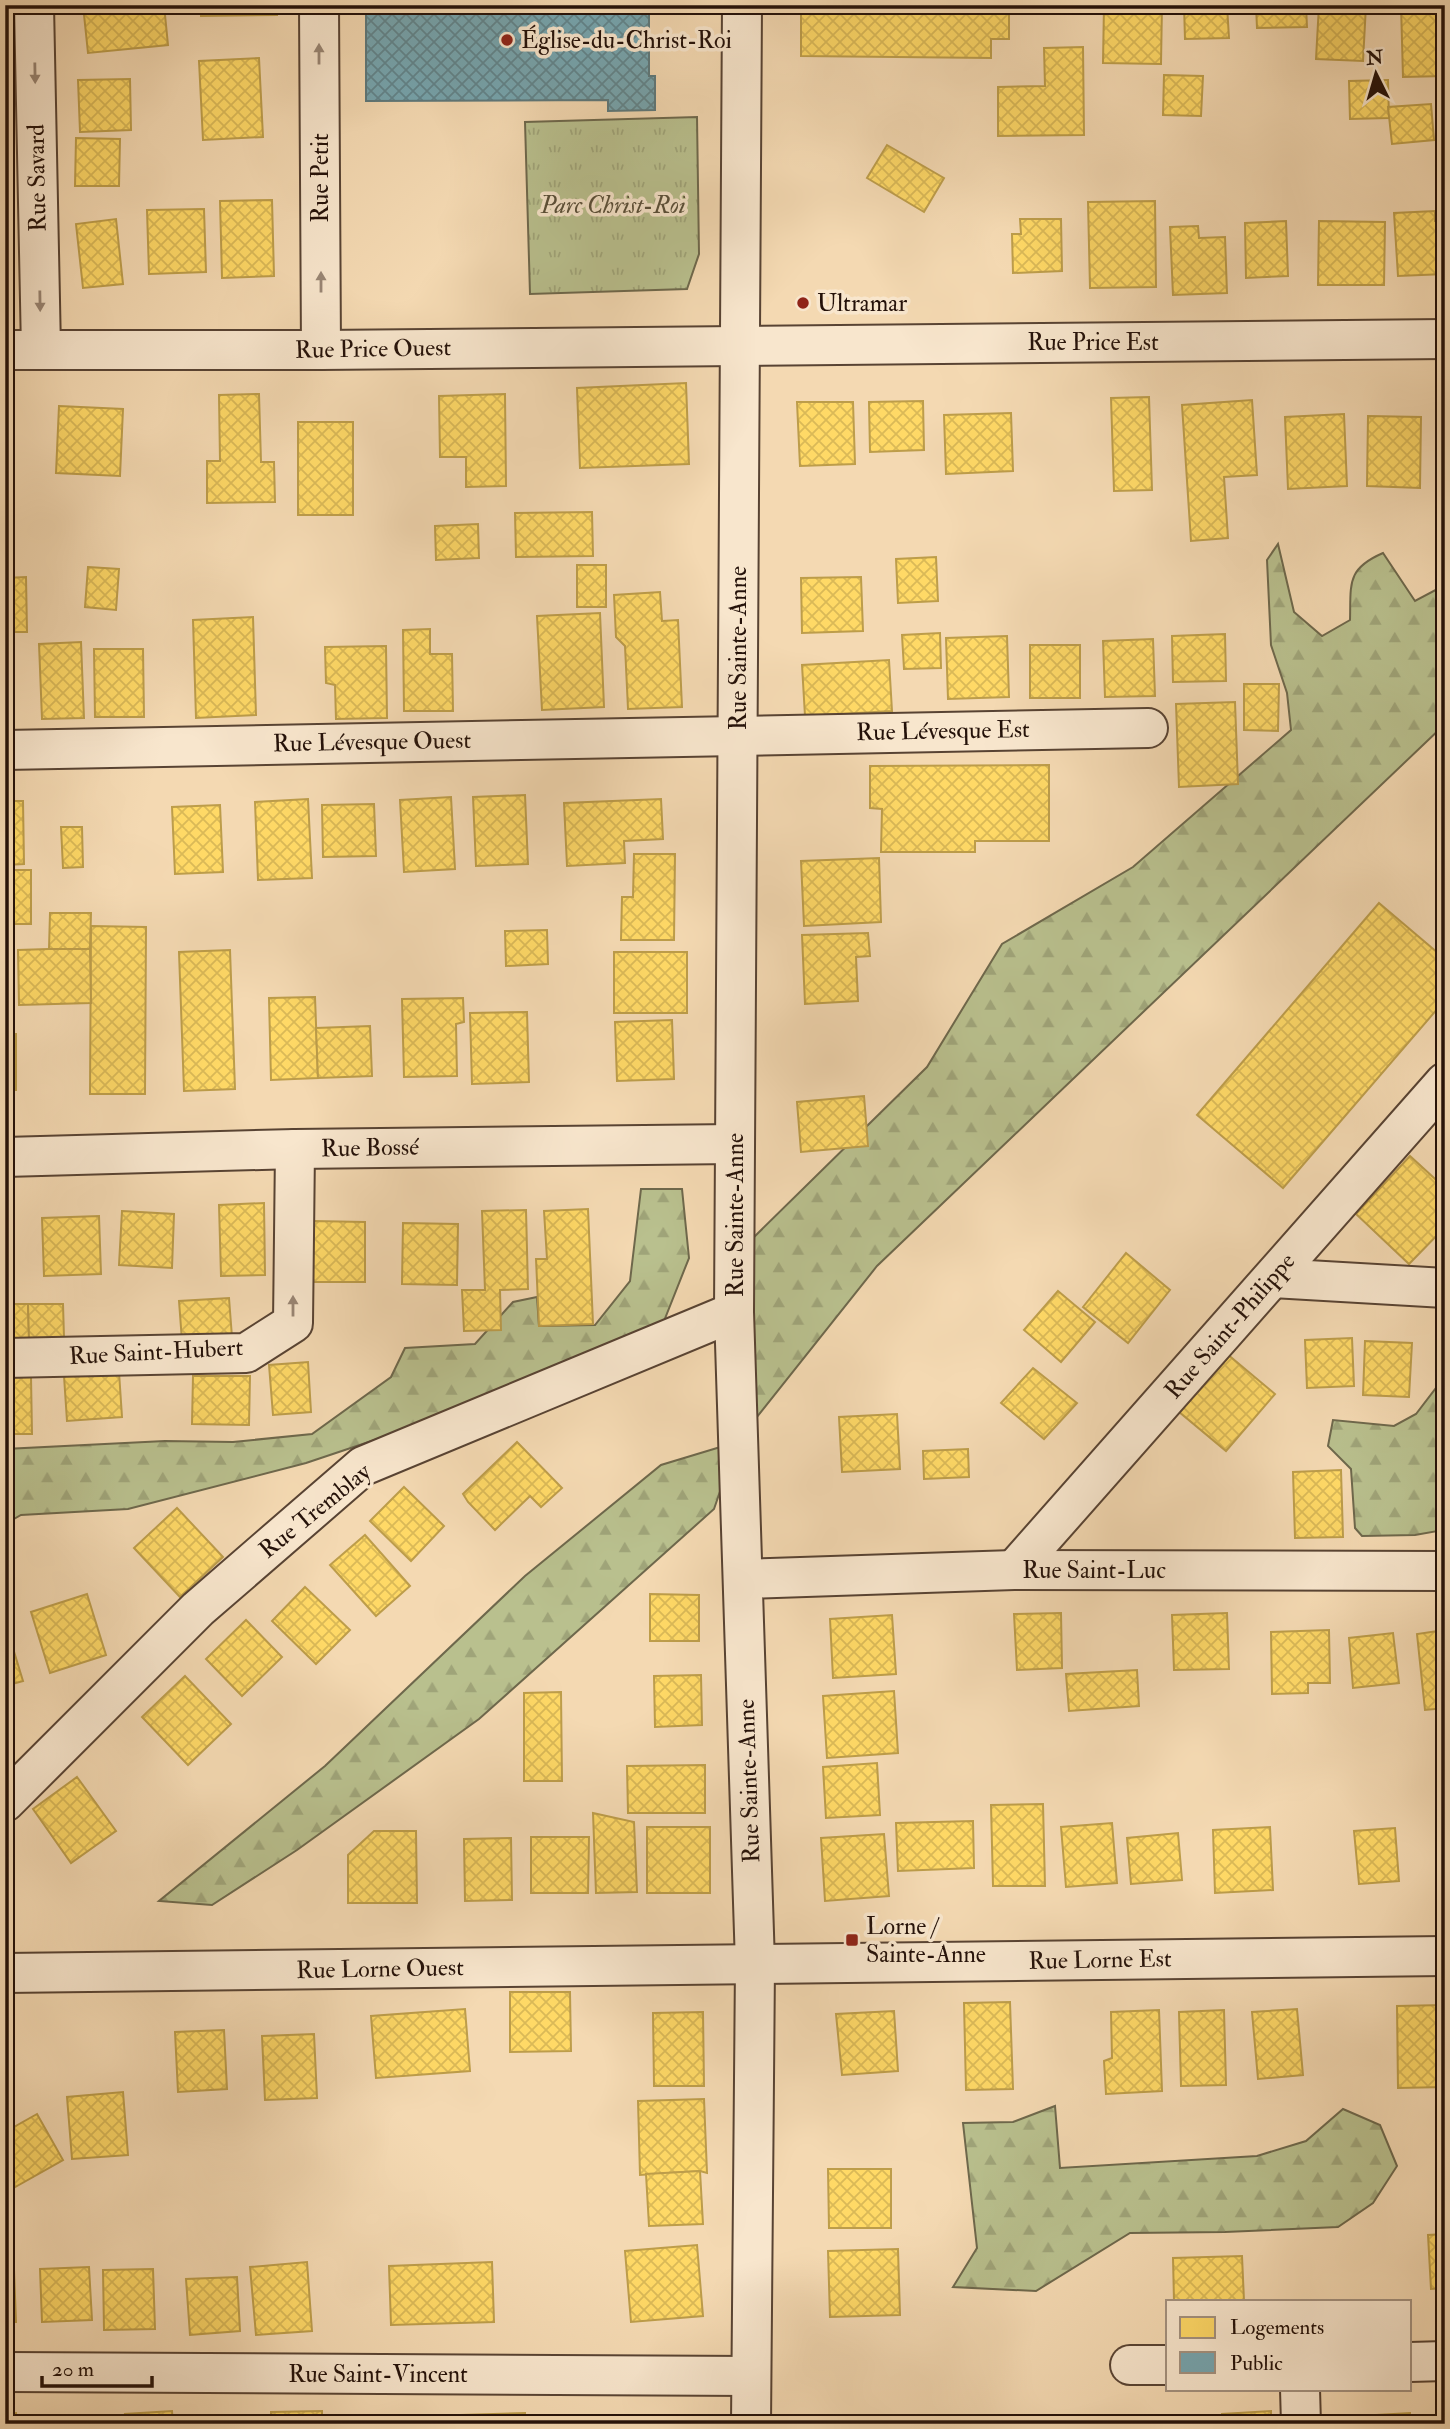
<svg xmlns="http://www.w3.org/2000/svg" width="1450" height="2429" viewBox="0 0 1450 2429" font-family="'IM FELL Double Pica',serif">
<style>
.forest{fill:url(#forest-firs);stroke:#6e684c;stroke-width:2}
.park{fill:url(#park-tufts);stroke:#6e684c;stroke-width:2}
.homes{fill:url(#homes-cross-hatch);stroke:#bd9d4a;stroke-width:2}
.public{fill:url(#public-cross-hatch);stroke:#5d797d;stroke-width:2}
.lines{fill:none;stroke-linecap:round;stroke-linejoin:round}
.minor-casing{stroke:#584333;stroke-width:42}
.minor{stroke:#f8e6cd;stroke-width:38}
.oneway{fill:#998675}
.poi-dot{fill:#8f2418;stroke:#f8e6cd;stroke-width:2.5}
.labels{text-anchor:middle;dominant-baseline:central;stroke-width:7;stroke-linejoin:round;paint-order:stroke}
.poi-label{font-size:24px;fill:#241109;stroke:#f8e6cd;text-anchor:start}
.street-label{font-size:24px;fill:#241109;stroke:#f8e6cd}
.park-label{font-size:24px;font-style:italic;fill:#584e38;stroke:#f8e6cd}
</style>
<defs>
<pattern id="forest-firs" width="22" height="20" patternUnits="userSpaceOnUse" patternTransform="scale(1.75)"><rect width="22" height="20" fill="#b9c08e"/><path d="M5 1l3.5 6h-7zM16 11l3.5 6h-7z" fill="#9fa479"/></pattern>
<pattern id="park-tufts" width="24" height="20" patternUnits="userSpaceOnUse" patternTransform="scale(1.75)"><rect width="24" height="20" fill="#b9c08e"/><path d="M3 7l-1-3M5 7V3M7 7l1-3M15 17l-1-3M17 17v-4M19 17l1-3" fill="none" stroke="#9fa479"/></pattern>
<pattern id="homes-cross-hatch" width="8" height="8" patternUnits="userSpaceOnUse" patternTransform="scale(1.75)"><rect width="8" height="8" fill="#ffd966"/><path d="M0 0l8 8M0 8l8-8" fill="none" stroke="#dab957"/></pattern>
<pattern id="public-cross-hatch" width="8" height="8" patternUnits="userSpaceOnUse" patternTransform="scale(1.75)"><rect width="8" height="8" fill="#76a5af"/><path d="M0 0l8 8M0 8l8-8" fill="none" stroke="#61858d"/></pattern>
</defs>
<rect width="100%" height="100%" fill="#f4d9b2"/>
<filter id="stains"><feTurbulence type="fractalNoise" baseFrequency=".00286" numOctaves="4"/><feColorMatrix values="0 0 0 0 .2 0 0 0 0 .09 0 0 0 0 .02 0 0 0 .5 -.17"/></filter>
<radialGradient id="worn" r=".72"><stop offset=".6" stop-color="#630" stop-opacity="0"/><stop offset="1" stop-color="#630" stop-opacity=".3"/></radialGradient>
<g class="forest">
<path d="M 1278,544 L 1294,612 L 1322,636 L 1350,620 C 1351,584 1346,569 1383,553 L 1415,601 L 1445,585 L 1445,724 L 877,1266 L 737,1442 L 714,1509 L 479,1719 L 297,1850 L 212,1905 L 159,1901 L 325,1766 L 525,1576 L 661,1465 L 737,1442 L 750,1241 L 927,1067 L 1002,944 L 1133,867 L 1291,730 L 1287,693 L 1271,645 L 1267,560 Z"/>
<polygon points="641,1189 682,1189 689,1258 662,1326 515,1393 306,1463 128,1509 21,1515 5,1524 5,1449 165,1441 233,1442 312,1434 391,1377 405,1348 475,1344 513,1302 537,1297 539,1326 595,1325 630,1281"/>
<path d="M 1436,1388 C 1445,1437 1450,1482 1438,1531 L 1415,1535 L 1362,1536 L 1355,1528 L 1351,1469 L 1328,1446 L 1333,1420 L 1394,1426 L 1416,1414 Z"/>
<polygon points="1055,2106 1060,2168 1257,2156 1306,2141 1343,2109 1380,2125 1397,2166 1373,2203 1338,2227 1225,2232 1130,2233 1036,2291 953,2287 977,2248 963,2123 1013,2122"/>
</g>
<polygon class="park" points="697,117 699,254 687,289 530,294 525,122"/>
<g class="homes">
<polygon points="83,5 164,5 168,45 88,53"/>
<polygon points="201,5 277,5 277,15 201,16"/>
<polygon points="801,5 1009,5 1009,39 991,39 991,58 801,56"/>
<polygon points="1104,5 1162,5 1161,64 1103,63"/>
<polygon points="1184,5 1227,5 1229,38 1185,39"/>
<polygon points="1256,5 1306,5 1307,27 1257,28"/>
<polygon points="1319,5 1366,5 1363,61 1316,59"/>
<polygon points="1401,5 1445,5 1445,76 1403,77"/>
<polygon points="1083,47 1084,135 998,136 998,87 1045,86 1044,48"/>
<polygon points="259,58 263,137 203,140 199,61"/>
<polygon points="1164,75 1203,76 1201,116 1163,115"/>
<polygon points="130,79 131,130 80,132 78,80"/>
<polygon points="1388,80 1389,118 1350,119 1349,81"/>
<polygon points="1431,104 1434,140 1392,144 1388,107"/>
<polygon points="76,138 120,139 119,186 75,186"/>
<polygon points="887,145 944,178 924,212 867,178"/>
<polygon points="272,200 274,276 222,278 220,201"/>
<polygon points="1155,201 1156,287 1090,288 1088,202"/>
<polygon points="204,209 206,272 149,274 147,210"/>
<polygon points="1435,211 1435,221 1445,221 1445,274 1398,276 1394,213"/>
<polygon points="116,219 123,284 83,288 76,224"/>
<polygon points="1020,219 1061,219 1062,271 1013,273 1012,234 1021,234"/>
<polygon points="1286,221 1288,276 1246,278 1245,223"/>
<polygon points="1319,221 1385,222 1384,285 1318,285"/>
<polygon points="1198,226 1199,238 1225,237 1227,293 1173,295 1170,227"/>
<polygon points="686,383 689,464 580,468 577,388"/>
<polygon points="259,394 261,462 274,462 275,502 207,503 207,461 220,461 219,395"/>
<polygon points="505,394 506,486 466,487 466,457 440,457 439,396"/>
<polygon points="1149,397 1152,490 1114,491 1111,398"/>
<polygon points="1252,400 1257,475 1224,477 1228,538 1191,541 1182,405"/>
<polygon points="923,401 924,450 870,452 869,402"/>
<polygon points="797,402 853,402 855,464 800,466"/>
<polygon points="59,406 123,409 120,476 56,473"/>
<polygon points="1011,413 1013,471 946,474 944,415"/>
<polygon points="1344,414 1347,486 1288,489 1285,417"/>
<polygon points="1368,416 1421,417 1420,488 1367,486"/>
<rect x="298" y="422" width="55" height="93"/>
<polygon points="592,512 593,556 516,557 515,513"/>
<polygon points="478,524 479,558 436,560 435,526"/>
<polygon points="936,557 938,601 898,603 896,559"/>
<rect x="577" y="565" width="29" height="42"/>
<polygon points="88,567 119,569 116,610 85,607"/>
<polygon points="26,577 27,632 5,632 5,578"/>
<polygon points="861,577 863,631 802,633 801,578"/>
<polygon points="660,592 662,621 678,620 682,707 628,709 625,646 616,637 614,595"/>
<polygon points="600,613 604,707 542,710 537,616"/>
<polygon points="253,617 256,715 196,718 193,620"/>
<polygon points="430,629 430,654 452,654 453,711 404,711 403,630"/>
<polygon points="940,633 941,668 904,669 902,635"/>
<polygon points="1225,634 1226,681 1173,682 1172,636"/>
<polygon points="1007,636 1009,697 948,699 946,638"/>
<polygon points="1153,639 1155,696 1105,697 1103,641"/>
<polygon points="81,642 84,718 42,719 39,644"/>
<rect x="1030" y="645" width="50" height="53"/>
<polygon points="386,646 387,718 336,719 335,685 326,683 325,647"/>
<polygon points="94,649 143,649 144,717 95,717"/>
<polygon points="889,660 892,711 805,716 802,665"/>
<polygon points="1244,684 1279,684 1278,731 1244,730"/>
<polygon points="1235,702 1238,784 1179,787 1176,704"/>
<polygon points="1049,765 1049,841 975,841 975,852 881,852 882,809 870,808 870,766"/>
<polygon points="525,795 528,864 476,866 473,797"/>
<polygon points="451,797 455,869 404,872 400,800"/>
<polygon points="308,799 312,878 258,880 255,802"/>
<polygon points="661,799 663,839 624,841 625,863 567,866 564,803"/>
<polygon points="5,801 23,801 24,864 5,865"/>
<polygon points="374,804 376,856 323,857 322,805"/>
<polygon points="220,805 223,872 175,874 172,807"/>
<polygon points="61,827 82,827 83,867 63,868"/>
<polygon points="634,854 675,854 674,940 621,940 622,897 633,897"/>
<polygon points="879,858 881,922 804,926 801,861"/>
<rect x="5" y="870" width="26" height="54"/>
<polygon points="1379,903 1445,959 1445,1000 1283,1188 1197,1115"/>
<polygon points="50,913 91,913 90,949 49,949"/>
<polygon points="91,926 146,927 145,1094 90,1094"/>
<polygon points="547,930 548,964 506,966 505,931"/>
<polygon points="868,933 870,956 856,957 858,1001 805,1004 802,935"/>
<polygon points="49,949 90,949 91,1003 19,1005 18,950"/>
<polygon points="230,950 235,1089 184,1091 179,952"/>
<rect x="614" y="952" width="73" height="61"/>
<polygon points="315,997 318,1078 271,1080 269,998"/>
<polygon points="463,998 464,1022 456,1024 457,1076 404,1077 402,999"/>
<polygon points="527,1012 529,1082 472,1084 470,1013"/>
<polygon points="672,1020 674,1079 617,1081 615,1022"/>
<polygon points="370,1026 372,1076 318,1078 316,1028"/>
<rect x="5" y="1034" width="11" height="56"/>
<polygon points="864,1096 868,1146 801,1152 797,1102"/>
<polygon points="1445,1102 1445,1126 1432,1115"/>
<polygon points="1410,1156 1445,1188 1445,1227 1409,1264 1356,1214"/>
<polygon points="264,1203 265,1275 221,1276 219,1205"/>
<polygon points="588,1209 593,1324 539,1326 536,1259 547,1259 544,1211"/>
<polygon points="526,1210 528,1289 500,1290 501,1330 464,1331 462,1290 485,1290 482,1211"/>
<polygon points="122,1211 174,1214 172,1268 119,1265"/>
<polygon points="99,1216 101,1274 44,1276 42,1218"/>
<polygon points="5,1218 12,1218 13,1292 5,1292"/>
<polygon points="313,1221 365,1222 365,1282 313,1282"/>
<polygon points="403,1223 458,1224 457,1285 402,1284"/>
<polygon points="1126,1253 1170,1290 1128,1343 1083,1307"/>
<polygon points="1058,1291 1095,1322 1061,1362 1024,1330"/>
<polygon points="229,1298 232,1337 182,1341 179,1301"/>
<polygon points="5,1304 28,1304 29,1339 5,1340"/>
<polygon points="28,1304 63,1304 64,1338 29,1339"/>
<polygon points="1352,1338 1354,1386 1307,1388 1305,1340"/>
<polygon points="1365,1341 1412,1343 1409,1397 1363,1395"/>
<polygon points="1226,1353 1275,1394 1226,1451 1178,1411"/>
<polygon points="308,1362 311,1412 273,1415 269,1365"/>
<polygon points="1033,1368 1077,1403 1044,1439 1001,1403"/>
<polygon points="119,1372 122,1417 67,1421 64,1376"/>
<polygon points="193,1376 250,1376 249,1425 192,1424"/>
<polygon points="5,1377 31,1377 32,1434 5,1434"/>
<polygon points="897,1414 900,1469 842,1472 839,1417"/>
<polygon points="517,1442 562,1488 541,1507 530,1496 495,1530 468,1502 463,1494"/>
<polygon points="968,1449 969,1477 924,1479 923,1451"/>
<polygon points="1341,1470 1343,1537 1295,1538 1293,1472"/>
<polygon points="404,1487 444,1526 411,1561 370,1521"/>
<polygon points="177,1508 223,1557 180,1597 134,1548"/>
<polygon points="365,1535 410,1586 376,1616 330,1565"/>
<polygon points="305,1587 350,1630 316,1664 272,1621"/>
<polygon points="87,1594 106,1655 50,1673 31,1612"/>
<polygon points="650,1594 699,1595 699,1641 650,1641"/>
<polygon points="1061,1613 1062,1668 1017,1670 1014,1614"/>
<polygon points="1227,1613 1229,1669 1174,1670 1172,1615"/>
<polygon points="892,1615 896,1674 833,1678 830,1619"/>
<polygon points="246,1620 282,1657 242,1696 206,1659"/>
<polygon points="5,1622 23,1681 5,1686"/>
<polygon points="1329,1630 1330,1683 1308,1683 1308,1693 1272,1694 1271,1632"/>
<polygon points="1445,1630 1445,1708 1425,1710 1417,1634"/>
<polygon points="1393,1633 1399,1683 1353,1688 1349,1638"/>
<polygon points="1137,1670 1139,1706 1069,1711 1066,1674"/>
<polygon points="701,1675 702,1725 655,1727 654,1676"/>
<polygon points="185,1676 231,1724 188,1765 142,1717"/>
<polygon points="894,1691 898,1753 827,1758 823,1696"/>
<polygon points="561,1692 562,1781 524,1781 524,1693"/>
<polygon points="877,1763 880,1815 826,1818 823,1767"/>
<polygon points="705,1765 705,1813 628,1813 627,1766"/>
<polygon points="77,1777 116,1831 71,1863 33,1809"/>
<polygon points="1043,1804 1045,1886 993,1886 991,1805"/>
<polygon points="593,1813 634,1822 637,1892 596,1893"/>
<polygon points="1445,1819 1445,1879 1442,1879 1438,1820"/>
<polygon points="973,1821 974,1868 898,1871 896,1823"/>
<polygon points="1112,1823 1117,1883 1066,1887 1061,1827"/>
<rect x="647" y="1827" width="63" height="66"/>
<polygon points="1270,1827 1273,1890 1215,1893 1213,1830"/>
<polygon points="1395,1828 1399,1881 1359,1884 1354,1831"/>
<polygon points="374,1831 416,1831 417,1903 348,1903 348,1855"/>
<polygon points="1178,1833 1182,1880 1131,1884 1127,1838"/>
<polygon points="884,1834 889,1896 825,1901 821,1838"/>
<polygon points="531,1837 589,1837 588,1893 531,1893"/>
<polygon points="511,1838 512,1900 465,1901 464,1839"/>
<polygon points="510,1992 570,1992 571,2051 510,2052"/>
<polygon points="1010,2002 1013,2089 966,2090 964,2003"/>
<polygon points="1444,2005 1445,2087 1398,2088 1397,2006"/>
<polygon points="465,2009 470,2071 376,2078 371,2016"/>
<polygon points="1297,2009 1303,2075 1258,2079 1252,2012"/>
<polygon points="1159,2010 1162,2091 1106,2094 1104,2061 1112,2058 1111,2012"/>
<polygon points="1224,2010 1226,2085 1181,2086 1179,2012"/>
<polygon points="894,2011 898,2071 842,2075 836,2014"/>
<polygon points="703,2012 704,2086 654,2086 653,2013"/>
<polygon points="224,2030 227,2089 178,2092 175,2032"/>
<polygon points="314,2034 317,2098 265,2100 262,2036"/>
<polygon points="123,2092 128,2155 72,2159 67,2097"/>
<polygon points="704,2099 707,2173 700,2171 640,2175 638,2101"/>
<polygon points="37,2114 63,2160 10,2190 5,2181 5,2132"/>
<polygon points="828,2169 891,2169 891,2228 829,2228"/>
<polygon points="700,2171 703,2224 649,2226 646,2174"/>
<polygon points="1445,2234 1445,2288 1431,2289 1428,2235"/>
<polygon points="697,2245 703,2316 631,2322 625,2251"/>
<polygon points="898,2249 900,2315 830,2317 828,2251"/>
<polygon points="1242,2256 1244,2301 1174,2301 1173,2258"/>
<polygon points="307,2262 312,2331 256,2335 250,2267"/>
<polygon points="492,2262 494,2322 391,2325 389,2266"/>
<polygon points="89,2267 92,2320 42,2322 40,2269"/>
<polygon points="153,2269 155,2329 104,2330 103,2270"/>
<polygon points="5,2270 14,2270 16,2322 5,2322"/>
<polygon points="237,2277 240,2331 190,2335 186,2279"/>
<polygon points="172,2411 173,2424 126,2424 125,2414"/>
<polygon points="322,2411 322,2424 271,2424 271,2412"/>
<polygon points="1271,2411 1271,2424 1222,2424 1222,2414"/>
<polygon points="16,2413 17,2424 5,2424 5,2414"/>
<polygon points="525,2413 525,2424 462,2424 461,2415"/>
<polygon points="1410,2413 1410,2424 1324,2424 1324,2418"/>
<polygon points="91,2415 92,2424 49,2424 49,2417"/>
<polygon points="418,2417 419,2424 365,2424 365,2419"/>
<polygon points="245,2418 245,2424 192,2424 192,2420"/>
<polygon points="661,2421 661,2424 595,2424"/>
</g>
<polygon class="public" points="366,5 649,5 649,76 655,76 655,110 608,111 608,100 366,101"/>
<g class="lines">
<defs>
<g id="minor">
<polyline points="34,5 41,350"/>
<polyline points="319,5 321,350"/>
<polyline points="742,5 734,1312 755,1964 751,2424"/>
<polyline points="5,350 321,350 1445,339"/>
<polyline points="5,750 1148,728"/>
<polyline points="5,1157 295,1149 735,1144"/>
<polyline points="1273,1278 1445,1288"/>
<polyline points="5,1358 246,1353 293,1323 295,1149"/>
<polyline points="1014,1570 1445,1082"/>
<polyline points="743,1579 1014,1570 1445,1571"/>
<polyline points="5,1802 198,1609 363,1466 734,1312"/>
<polyline points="5,1973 1445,1956"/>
<polyline points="1410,2362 1445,2361"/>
<polyline points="1130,2365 1168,2365"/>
<polyline points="5,2372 751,2376"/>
<polyline points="1300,2389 1301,2424"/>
</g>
</defs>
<use href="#minor" class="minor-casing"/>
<use href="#minor" class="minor"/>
</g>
<defs><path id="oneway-solid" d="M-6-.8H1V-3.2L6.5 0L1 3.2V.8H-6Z" transform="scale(1.75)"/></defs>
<g class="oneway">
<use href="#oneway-solid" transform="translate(319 54) rotate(-90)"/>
<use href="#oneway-solid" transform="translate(35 73) rotate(89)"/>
<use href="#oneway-solid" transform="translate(321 282) rotate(-90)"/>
<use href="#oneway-solid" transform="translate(40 301) rotate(89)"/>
<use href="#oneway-solid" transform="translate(293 1306) rotate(-90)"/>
</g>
<g class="poi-dot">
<circle cx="507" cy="40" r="7"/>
<circle cx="803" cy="303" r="7"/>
<rect x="845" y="1933" width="14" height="14" rx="3.5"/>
</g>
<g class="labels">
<g class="poi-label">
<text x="521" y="40">Église-du-Christ-Roi</text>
<text x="817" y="303">Ultramar</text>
<text x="866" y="1926">Lorne /<tspan x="866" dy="28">Sainte-Anne</tspan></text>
</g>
<g class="street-label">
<text transform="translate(37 178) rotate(-91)">Rue Savard</text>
<text transform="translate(320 178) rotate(-90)">Rue Petit</text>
<text x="1093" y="342">Rue Price Est</text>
<text transform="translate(373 349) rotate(-1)">Rue Price Ouest</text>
<text transform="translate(738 648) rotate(-90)">Rue Sainte-Anne</text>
<text transform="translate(943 731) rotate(-1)">Rue Lévesque Est</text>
<text transform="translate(372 742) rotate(-1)">Rue Lévesque Ouest</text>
<text transform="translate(370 1148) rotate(-1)">Rue Bossé</text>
<text transform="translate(735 1215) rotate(-90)">Rue Sainte-Anne</text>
<text transform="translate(1230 1326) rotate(-49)">Rue Saint-Philippe</text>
<text transform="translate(156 1352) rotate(-3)">Rue Saint-Hubert</text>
<text transform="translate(315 1511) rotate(-39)">Rue Tremblay</text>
<text x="1094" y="1570">Rue Saint-Luc</text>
<text transform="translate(749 1781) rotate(-92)">Rue Sainte-Anne</text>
<text transform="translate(1100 1960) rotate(-1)">Rue Lorne Est</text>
<text transform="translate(380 1969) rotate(-1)">Rue Lorne Ouest</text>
<text x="378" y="2374">Rue Saint-Vincent</text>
</g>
<g class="park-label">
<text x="613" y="205">Parc Christ-Roi</text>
</g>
</g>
<rect width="1450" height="2429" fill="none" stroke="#f4d9b2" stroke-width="28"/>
<rect x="7" y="7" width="1436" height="2415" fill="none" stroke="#241109" stroke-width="3.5"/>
<rect x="14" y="14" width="1422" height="2401" fill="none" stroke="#241109" stroke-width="2"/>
<rect x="1166" y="2300" width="245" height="91" fill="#f8e6cd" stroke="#a3917f" stroke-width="2"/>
<rect x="1180" y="2317" width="35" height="21" fill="#ffd966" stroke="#a3917f" stroke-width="2"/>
<text x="1230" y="2334" font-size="21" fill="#241109">Logements</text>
<rect x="1180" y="2352" width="35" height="21" fill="#76a5af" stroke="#a3917f" stroke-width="2"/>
<text x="1230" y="2370" font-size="21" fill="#241109">Public</text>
<g transform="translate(1376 74) rotate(355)" stroke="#f8e6cd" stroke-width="5" paint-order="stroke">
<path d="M0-5L12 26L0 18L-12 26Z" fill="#241109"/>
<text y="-10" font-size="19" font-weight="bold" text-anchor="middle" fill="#241109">N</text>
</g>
<path d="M42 2376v10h110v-10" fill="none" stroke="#241109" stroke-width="3.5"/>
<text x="52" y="2376" font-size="21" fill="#241109" stroke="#f8e6cd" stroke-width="5" paint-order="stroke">20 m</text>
<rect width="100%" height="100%" filter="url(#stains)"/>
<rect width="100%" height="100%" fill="url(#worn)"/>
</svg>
